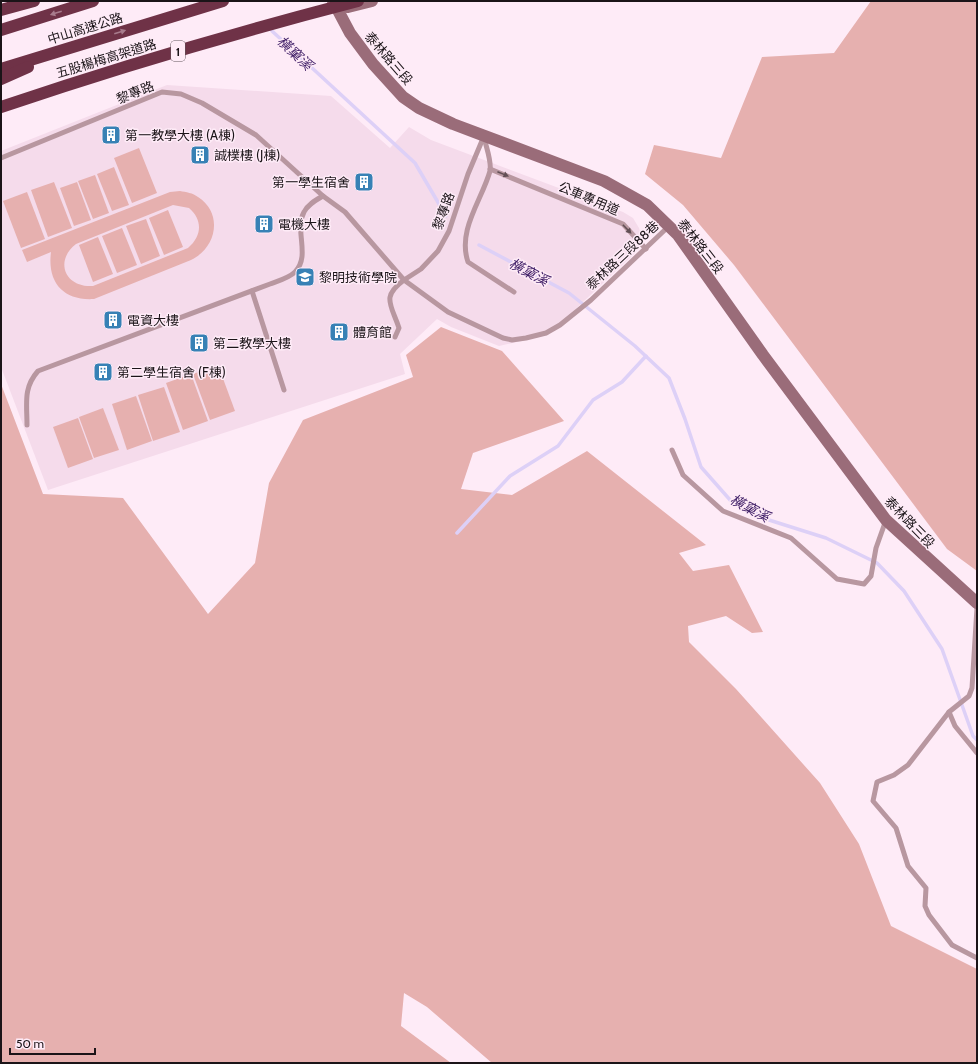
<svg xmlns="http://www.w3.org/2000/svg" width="978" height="1064" viewBox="0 0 978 1064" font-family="Cabin,'Noto Sans TC',sans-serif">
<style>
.built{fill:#f5dbeb}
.green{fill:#e6b0af;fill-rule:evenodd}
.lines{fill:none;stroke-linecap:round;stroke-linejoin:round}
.stream{stroke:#ddd0f7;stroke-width:3.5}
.lane{stroke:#b897a0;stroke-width:5}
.secondary{stroke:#9a6c79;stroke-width:12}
.highway{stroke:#6f3247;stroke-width:12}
.oneway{fill:#a87c8d}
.oneway2{fill:#624f55}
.labels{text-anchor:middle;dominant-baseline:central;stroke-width:3;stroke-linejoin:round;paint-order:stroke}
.shield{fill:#feebf7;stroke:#5f545b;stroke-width:1}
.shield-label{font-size:12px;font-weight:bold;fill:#1b1418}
.street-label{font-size:13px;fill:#1b1418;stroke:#feebf7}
.poi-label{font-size:13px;fill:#1b1418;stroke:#feebf7;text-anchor:start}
.water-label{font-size:14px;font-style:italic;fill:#401f67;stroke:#feebf7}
</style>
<rect width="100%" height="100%" fill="#feebf7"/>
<polygon class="built" points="167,85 331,96 390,148 409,127 431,140 623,212 633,218 639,228 641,235 640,245 635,253 548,335 499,346 451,327 437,319 400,354 405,374 48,490 1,367 1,151"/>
<g class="green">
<polygon points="871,1 977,1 977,571 947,549 734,265 683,205 645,174 654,145 721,158 762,57 834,53"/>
<polygon points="139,148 157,193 132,203 114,158"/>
<polygon points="114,167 129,205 112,211 97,174"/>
<polygon points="95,175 109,213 93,219 78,181"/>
<polygon points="54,182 72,228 48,237 31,190"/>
<polygon points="77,182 91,220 74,226 60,188"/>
<path d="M 180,191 C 186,192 193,193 198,197 C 224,214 216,248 191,260 L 94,299 C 63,301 47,282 51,252 L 27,262 L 22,250 L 170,192 ZM 173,205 L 189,208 C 203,220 202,236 188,248 L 93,286 C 65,288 54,261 76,244 Z"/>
<polygon points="27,192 45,239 21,248 3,201"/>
<polygon points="168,210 183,247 164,255 149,218"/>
<polygon points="146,219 160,256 141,264 126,226"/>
<polygon points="122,228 137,265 117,273 102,236"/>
<polygon points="98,237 113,274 93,282 79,245"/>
<polygon points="441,327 502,351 564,421 473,453 461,489 512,495 587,451 706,545 679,553 693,571 729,565 763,632 752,633 726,616 688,626 689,642 736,689 820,783 859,844 891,926 977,969 977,1063 492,1063 427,1007 404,993 401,1026 451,1063 1,1063 1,384 43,494 123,498 208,614 255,563 269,483 303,420 413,377 406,355"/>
<polygon points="218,365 235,411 210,420 193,374"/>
<polygon points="191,374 208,421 183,430 166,383"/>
<polygon points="164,387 180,432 153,441 138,395"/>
<polygon points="136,396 152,441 127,450 112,404"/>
<polygon points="103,408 119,450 94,458 79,417"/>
<polygon points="78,418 93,459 68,468 53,427"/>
</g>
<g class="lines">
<g class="stream">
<polyline points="272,31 415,163 446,216"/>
<polyline points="479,245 569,293 635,346 669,378 685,419 701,467 731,501 769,520 826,538 877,563 904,591 942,649 973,736 977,740"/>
<polyline points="457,533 510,476 558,446 593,400 622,382 646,356"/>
</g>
<g class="lane">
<path d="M 484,137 C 486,147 492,162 490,171 C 482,200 457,230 468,262 L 514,292"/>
<polyline points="1,158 162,92 181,94 202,103 256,135 323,196 345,212 404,280 421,269 438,251 449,231 468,174 484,136"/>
<polyline points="490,169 623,224 646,249"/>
<polyline points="252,291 284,390"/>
<path d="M 395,337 L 399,328 C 391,304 381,297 404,280 L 448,312 L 503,338 L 512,340 L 526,338 L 546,333 L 560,325 L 591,300 L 669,226"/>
<path d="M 27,425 C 27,403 23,388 38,371 L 270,284 C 278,281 289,278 295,272 C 311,256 294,230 304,212 C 308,204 316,200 323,196"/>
<polyline points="672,450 683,475 723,511 791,538 837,579 864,584 871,576 876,548 886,520"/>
<polyline points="977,608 972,688 969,696 949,712 908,765 894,775 877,782 873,801 896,828 908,866 926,888 925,906 929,915 952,945 977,958"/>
<polyline points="949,712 955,726 977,753"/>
</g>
<g class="secondary">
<polyline points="333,1 350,33 373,64 403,97 419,108 453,124 604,181 647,205 678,235 763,355 886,520 977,603"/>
<polyline points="348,7 372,1"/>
</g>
<g class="highway">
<polyline points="1,10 34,1"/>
<polyline points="1,30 93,1"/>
<polyline points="1,69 223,1"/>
<polyline points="1,79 28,67"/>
<path d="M 1,107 C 119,67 238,32 358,1"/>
</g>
</g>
<defs><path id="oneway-solid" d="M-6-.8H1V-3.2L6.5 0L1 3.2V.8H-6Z"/></defs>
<g class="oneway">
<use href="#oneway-solid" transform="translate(56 13) rotate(163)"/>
<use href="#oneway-solid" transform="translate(120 32) rotate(-17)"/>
</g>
<g class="oneway2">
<use href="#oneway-solid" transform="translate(503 174) rotate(22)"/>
<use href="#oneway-solid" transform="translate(627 229) rotate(46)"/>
</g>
<defs>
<symbol id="building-square" viewBox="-11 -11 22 22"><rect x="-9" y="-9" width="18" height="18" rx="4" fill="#3781b5" stroke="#feebf7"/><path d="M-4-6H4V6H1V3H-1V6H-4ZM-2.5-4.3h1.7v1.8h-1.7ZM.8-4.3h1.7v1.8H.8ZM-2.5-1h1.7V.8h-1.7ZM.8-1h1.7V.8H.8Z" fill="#fff"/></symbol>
<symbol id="university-square" viewBox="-11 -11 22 22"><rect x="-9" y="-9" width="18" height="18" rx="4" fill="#3781b5" stroke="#feebf7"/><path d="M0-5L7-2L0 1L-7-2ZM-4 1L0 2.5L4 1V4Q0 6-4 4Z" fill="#fff"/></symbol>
</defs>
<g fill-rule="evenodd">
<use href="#building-square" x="100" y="124" width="22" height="22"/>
<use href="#building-square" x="189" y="144" width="22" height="22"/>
<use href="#building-square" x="353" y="171" width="22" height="22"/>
<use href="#building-square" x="253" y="213" width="22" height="22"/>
<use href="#university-square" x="294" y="266" width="22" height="22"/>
<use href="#building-square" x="102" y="309" width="22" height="22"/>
<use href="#building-square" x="328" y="321" width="22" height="22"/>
<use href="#building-square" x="188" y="332" width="22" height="22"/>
<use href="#building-square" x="92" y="361" width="22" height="22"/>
</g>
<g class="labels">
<rect class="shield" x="171" y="41" width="14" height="20" rx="3"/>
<g class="shield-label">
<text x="178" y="51">1</text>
</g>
<g class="street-label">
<text transform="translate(85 28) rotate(-17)">中山高速公路</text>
<text transform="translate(106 58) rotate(-17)">五股楊梅高架道路</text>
<text transform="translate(389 58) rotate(49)">泰林路三段</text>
<text transform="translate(135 92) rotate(-22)">黎專路</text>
<text transform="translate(589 198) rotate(23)">公車專用道</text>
<text transform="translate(443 211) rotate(-70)">黎專路</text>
<text transform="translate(701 246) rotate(52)">泰林路三段</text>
<text transform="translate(622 255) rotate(-43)">泰林路三段88巷</text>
<text transform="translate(910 522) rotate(46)">泰林路三段</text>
</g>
<g class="poi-label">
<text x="125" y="135">第一教學大樓 (A棟)</text>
<text x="214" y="155">誠樸樓 (J棟)</text>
<text x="350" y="182" text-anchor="end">第一學生宿舍</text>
<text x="278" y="224">電機大樓</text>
<text x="319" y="277">黎明技術學院</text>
<text x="127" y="320">電資大樓</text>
<text x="353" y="332">體育館</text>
<text x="213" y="343">第二教學大樓</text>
<text x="117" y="372">第二學生宿舍 (F棟)</text>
</g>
<g class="water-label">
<text transform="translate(295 53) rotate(43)">橫窠溪</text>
<text transform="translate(529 272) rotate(28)">橫窠溪</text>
<text transform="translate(750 508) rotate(28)">橫窠溪</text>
</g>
</g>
<rect width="978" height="1064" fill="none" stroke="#1b1418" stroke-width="4"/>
<path d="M10 1048v6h85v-6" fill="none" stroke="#1b1418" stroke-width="2"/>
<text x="16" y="1048" font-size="12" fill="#1b1418" stroke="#feebf7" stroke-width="3" paint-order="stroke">50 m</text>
</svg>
